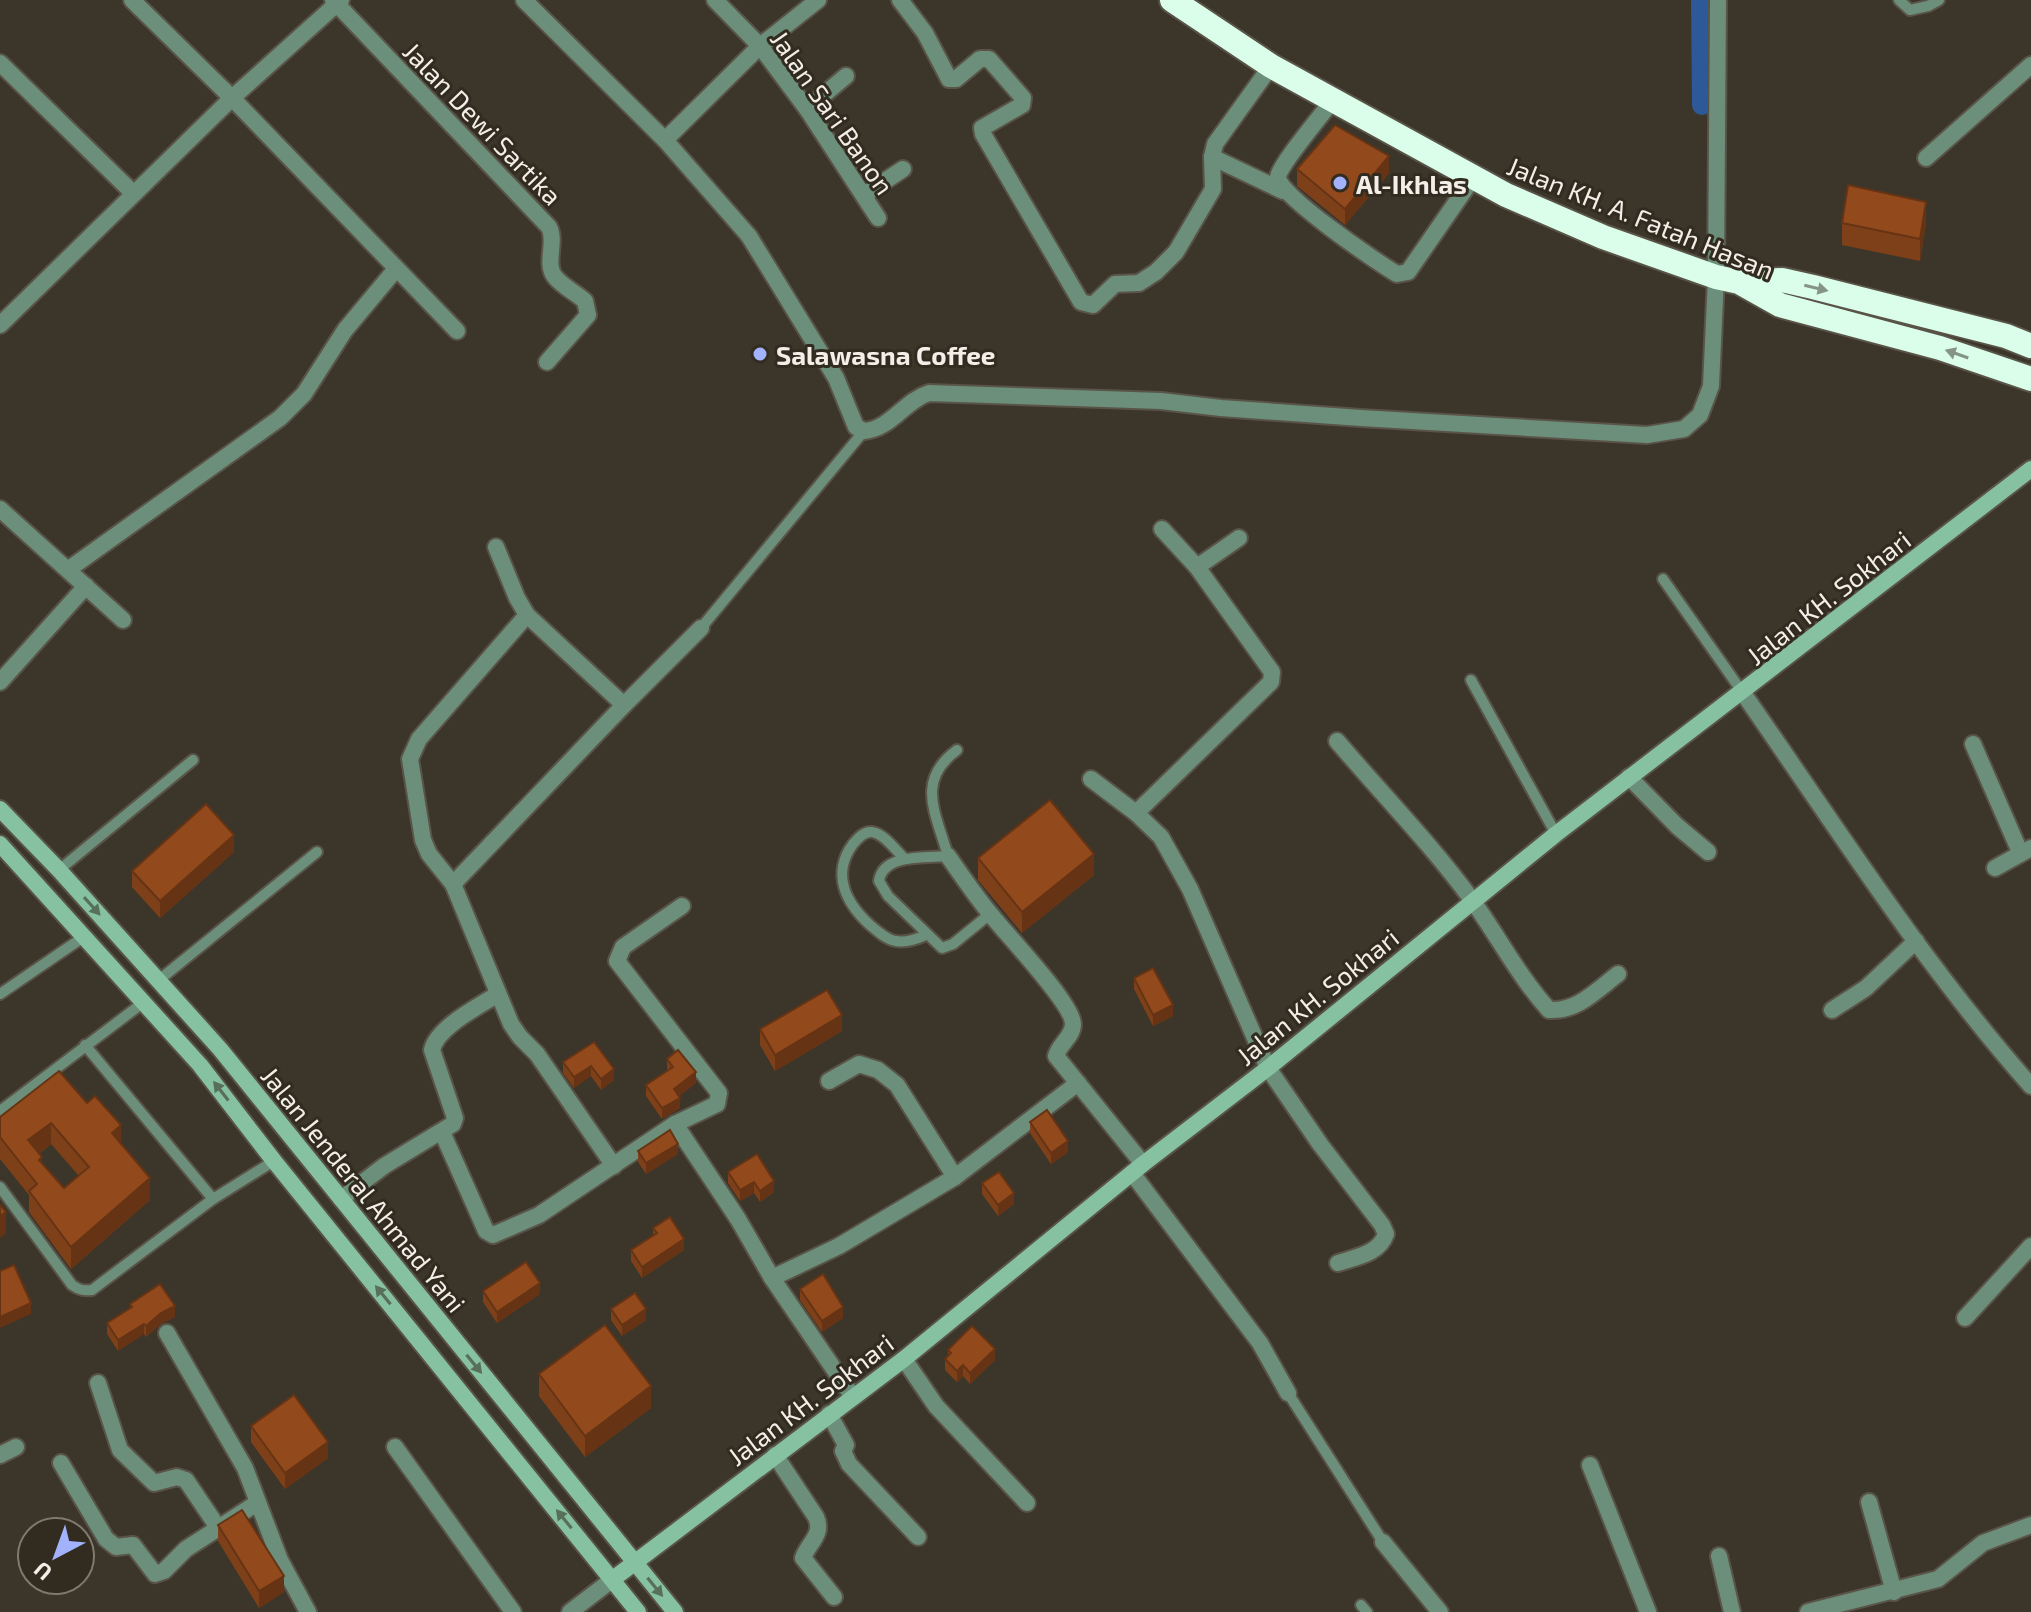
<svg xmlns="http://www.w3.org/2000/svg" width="2031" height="1612" viewBox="0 0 2031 1612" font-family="'Exo 2',sans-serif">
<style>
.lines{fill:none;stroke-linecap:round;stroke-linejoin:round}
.canal{stroke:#2e5998;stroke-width:20}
.lane-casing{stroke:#595348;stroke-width:14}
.street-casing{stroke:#595348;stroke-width:20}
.secondary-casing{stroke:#595348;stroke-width:20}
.highway-casing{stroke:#595348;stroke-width:28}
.lane{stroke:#6b8f7b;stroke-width:10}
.street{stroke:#6b8f7b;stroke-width:16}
.secondary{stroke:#86c2a2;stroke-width:16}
.highway{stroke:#dafeea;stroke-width:24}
.wall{fill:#7e4018;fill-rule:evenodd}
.shaded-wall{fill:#663414}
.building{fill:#924a1c;stroke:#663414;stroke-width:2;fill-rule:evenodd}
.oneway{fill:#869485}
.oneway2{fill:#586f5a}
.poi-dot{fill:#a3b2fd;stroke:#322b20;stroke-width:3}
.labels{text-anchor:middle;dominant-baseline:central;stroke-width:6;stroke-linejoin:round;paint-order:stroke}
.street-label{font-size:26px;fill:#f3efe8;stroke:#322b20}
.poi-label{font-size:26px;font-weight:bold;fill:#f3efe8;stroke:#322b20;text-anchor:start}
</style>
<rect width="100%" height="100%" fill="#3c352a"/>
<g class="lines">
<polyline class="canal" points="1701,0 1702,105"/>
<defs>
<g id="lane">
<polyline points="1899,0 1910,10 1928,6 1939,0"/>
<polyline points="1663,579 1743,693"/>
<polyline points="701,628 864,431"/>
<polyline points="1471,680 1556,834"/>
<path d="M 957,750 C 915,781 936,813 948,856 C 927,858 883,853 879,881 L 888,896 L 942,948 L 953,944 L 990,914"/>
<path d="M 905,859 C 896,851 885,834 872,832 C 864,831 858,838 853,844 C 831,874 846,903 870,925 C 877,931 887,940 896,941 C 906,943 917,939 926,935"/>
<polyline points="59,870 193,760"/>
<polyline points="159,980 317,852"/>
<polyline points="0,994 85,936"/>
<polyline points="85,1045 213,1199"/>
<polyline points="0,1111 144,1002"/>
<path d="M 0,1187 L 72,1285 C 79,1290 84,1291 92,1290 L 213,1199 L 274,1161"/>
<polyline points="1288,1393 1383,1542"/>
<polyline points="1361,1605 1367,1612"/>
</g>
<g id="street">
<polyline points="132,0 232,98 457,331"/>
<path d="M 333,0 L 549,227 C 557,242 544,264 555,277 C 562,286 576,293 585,301 L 588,315 L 547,362"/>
<path d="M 524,0 L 665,140 L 749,236 L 836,378 L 856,427 L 864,431 C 891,429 904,401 929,393 L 1161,401 L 1221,408 L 1361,418 L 1647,435 L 1684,429 L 1700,415 L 1711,386 L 1716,277 L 1718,0"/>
<polyline points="715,0 760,46 807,109 878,218"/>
<polyline points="900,0 925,33 949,79 956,79 980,59 989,59 1023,98 1022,105 982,128 983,134 1081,302 1093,305 1115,284 1139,283 1156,272 1176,252 1213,189 1212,157 1215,144 1271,66"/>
<polyline points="0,63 133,193"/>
<path d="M 1332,101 C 1322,115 1280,164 1278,177 C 1277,194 1378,263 1397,274 L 1408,272 L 1473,178"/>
<polyline points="807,109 846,76"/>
<polyline points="665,140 760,46 818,0"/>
<polyline points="1212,157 1283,191"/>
<polyline points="1926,158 2031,65"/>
<polyline points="864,195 903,169"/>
<polyline points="0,325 232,98 341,0"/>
<polyline points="0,509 123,620"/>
<polyline points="496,547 517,598 527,615 624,705"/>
<polyline points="1197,567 1239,538"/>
<polyline points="69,569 280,418 304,394 345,330 396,269"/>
<polyline points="527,615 419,739 410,759 423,840 429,854 453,884 511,1024 520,1037 537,1054 614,1166"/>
<polyline points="0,682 86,586"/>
<path d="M 1743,693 C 1835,825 1923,964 2031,1086"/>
<path d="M 1337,741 C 1382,794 1431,844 1472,900 C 1498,936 1519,977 1549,1010 C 1577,1012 1597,990 1618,974"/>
<polyline points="1973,744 2020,852"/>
<polyline points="1629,777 1677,826 1708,852"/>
<path d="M 1091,779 L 1136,813 L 1161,837 L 1190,889 L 1268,1068 L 1320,1144 L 1382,1225 L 1386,1234 C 1379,1254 1356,1257 1338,1263"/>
<polyline points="1136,813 1271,682 1272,672 1197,567 1162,529"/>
<path d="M 948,856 C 962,876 976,897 992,916 C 1007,935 1073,1004 1073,1024 C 1073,1037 1059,1044 1056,1056 L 1143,1164"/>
<polyline points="1995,868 2031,848"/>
<polyline points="453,884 624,705 701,628"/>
<polyline points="1832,1010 1866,988 1916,941"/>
<polyline points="829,1081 859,1064 878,1070 897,1085 955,1177"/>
<polyline points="675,1124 738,1219 772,1278 853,1397"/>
<polyline points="442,1132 486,1231 493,1235 539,1215 675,1124 717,1104 719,1093 617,961 623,947 682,906"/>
<polyline points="1132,1173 1260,1343 1288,1393"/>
<path d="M 341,1199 L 384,1166 L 453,1124 L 455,1118 L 432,1050 C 437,1027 478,1007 498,994"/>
<polyline points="772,1278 839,1246 955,1177 1078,1083"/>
<polyline points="1965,1318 2031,1246"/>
<polyline points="167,1333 245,1468 280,1560 308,1612"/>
<polyline points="904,1359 936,1406 1027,1503"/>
<polyline points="98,1383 120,1450 154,1483 177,1477 186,1480 219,1529"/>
<polyline points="829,1414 846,1445 843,1451 849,1464 918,1537"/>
<polyline points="395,1447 513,1612"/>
<polyline points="0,1455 16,1447"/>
<path d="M 775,1455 L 816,1517 C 824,1535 808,1543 803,1558 L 834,1597"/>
<polyline points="61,1463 106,1539 116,1547 133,1545 155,1574 164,1571 186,1549 257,1503"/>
<polyline points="1590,1465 1648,1612"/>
<polyline points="1869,1502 1894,1592"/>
<polyline points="1383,1542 1440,1612"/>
<polyline points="1719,1556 1732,1612"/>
<polyline points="570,1612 613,1579"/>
<polyline points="1808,1612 1938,1579 1983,1543 2031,1525"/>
</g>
<g id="secondary">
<polyline points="0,809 59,870 220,1049 675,1612"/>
<polyline points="0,844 200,1065 274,1161 638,1612"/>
<polyline points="613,1579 904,1359 1143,1164 1268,1068 1556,834 2031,469"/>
</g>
<g id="highway">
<polyline points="1172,0 1271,66 1506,195 1603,237 1716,277 1739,282 1780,305 1940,348 2031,379"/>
<polyline points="1741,282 1782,280 1813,287 2006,336 2031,346"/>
</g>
</defs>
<use href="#lane" class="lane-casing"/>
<use href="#street" class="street-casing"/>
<use href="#secondary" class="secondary-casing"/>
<use href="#highway" class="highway-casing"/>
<use href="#lane" class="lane"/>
<use href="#street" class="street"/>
<use href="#secondary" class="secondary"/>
<use href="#highway" class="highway"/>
</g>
<g class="wall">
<polygon points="1297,169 1389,173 1345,225 1297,186"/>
<polygon points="1842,223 1926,223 1920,261 1842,245"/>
<polygon points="234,852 160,918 132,887 132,871"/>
<polygon points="978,858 1094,875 1022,933 978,880"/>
<polygon points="1134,978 1173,1016 1153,1026 1134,989"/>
<polygon points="760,1029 842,1031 775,1071 760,1045"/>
<polygon points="594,1042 614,1080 601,1090 591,1076 574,1088 563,1073 563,1062"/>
<polygon points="667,1059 696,1083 679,1096 680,1108 662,1119 646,1096 646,1085 667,1071"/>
<path d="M 59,1071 L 121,1144 L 150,1200 L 71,1269 L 29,1212 L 29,1195 L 0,1159 L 0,1117 ZM 51,1144 L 79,1176 L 64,1188 L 42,1163 L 39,1154 Z"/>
<polygon points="1030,1122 1068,1152 1051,1164 1030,1133"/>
<polygon points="638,1151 678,1154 646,1174 638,1162"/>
<polygon points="757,1154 774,1192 760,1202 754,1193 740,1201 728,1183 728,1172"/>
<polygon points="982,1183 1014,1204 998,1216 982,1194"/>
<polygon points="653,1228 684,1250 642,1278 631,1261 631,1250 653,1235"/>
<polygon points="800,1289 843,1318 822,1332 800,1300"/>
<polygon points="483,1291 540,1294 497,1323 483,1302"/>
<polygon points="130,1304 175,1317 161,1324 146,1337 144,1334 118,1351 107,1334 107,1323 130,1308"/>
<polygon points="611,1309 646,1320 622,1336 611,1320"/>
<polygon points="948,1350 995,1360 970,1384 963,1376 957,1382 945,1370 945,1359 948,1356"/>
<polygon points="539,1374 651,1408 585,1457 539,1396"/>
<polygon points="251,1426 328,1458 285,1489 251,1442"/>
<polygon points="218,1525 284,1592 259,1608 218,1541"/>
</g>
<g class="shaded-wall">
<polygon points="1389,156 1389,173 1345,225 1345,209"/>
<polygon points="1926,202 1926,223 1920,261 1920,239"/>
<polygon points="234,835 234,852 160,918 160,901"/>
<polygon points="1094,854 1094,875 1022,933 1022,912"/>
<polygon points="1173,1005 1173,1016 1153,1026 1153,1015"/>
<polygon points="842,1015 842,1031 775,1071 775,1055"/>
<polygon points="591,1066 591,1076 574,1088 574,1077"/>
<polygon points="614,1069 614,1080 601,1090 601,1079"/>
<polygon points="696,1072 696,1083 674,1100 674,1089"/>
<polygon points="680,1098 680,1108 662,1119 662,1108"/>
<polygon points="51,1123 51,1144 28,1162 28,1140"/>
<polygon points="121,1125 121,1147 112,1133"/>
<polygon points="1068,1141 1068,1152 1051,1164 1051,1153"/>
<polygon points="678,1144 678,1154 646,1174 646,1163"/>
<polygon points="150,1178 150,1200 71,1269 71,1247"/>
<polygon points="774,1181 774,1192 760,1202 760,1191"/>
<polygon points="754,1182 754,1193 740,1201 740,1190"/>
<polygon points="1014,1193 1014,1204 998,1216 998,1205"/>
<polygon points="6,1212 6,1233 0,1238 0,1216"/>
<polygon points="684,1239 684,1250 642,1278 642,1267"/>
<polygon points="540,1283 540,1294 497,1323 497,1312"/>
<polygon points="31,1303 31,1314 0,1328 0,1317"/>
<polygon points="175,1306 175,1317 161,1324 146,1337 146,1326 161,1313"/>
<polygon points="843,1307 843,1318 822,1332 822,1321"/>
<polygon points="646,1309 646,1320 622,1336 622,1325"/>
<polygon points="144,1324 144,1334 118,1351 118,1340"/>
<polygon points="995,1349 995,1360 970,1384 970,1373"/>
<polygon points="963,1365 963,1376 957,1382 957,1371"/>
<polygon points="651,1386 651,1408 585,1457 585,1436"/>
<polygon points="328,1442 328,1458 285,1489 285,1473"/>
<polygon points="284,1576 284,1592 259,1608 259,1591"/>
</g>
<g class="building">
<polygon points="1335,125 1389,156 1345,209 1297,169"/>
<polygon points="1848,185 1926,202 1920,239 1842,223"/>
<polygon points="1050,800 1094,854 1022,912 978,858"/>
<polygon points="206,804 234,835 160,901 132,871"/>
<polygon points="1153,968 1173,1005 1153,1015 1134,978"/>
<polygon points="827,990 842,1015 775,1055 760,1029"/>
<polygon points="594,1042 614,1069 601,1079 591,1066 574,1077 563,1062"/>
<polygon points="678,1050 696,1072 674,1089 680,1098 662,1108 646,1085 673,1067 667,1059"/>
<path d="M 59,1071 L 87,1103 L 95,1096 L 121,1125 L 112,1133 L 150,1178 L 71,1247 L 29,1191 L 37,1184 L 0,1137 L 0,1117 ZM 51,1123 L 89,1167 L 64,1188 L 39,1160 L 42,1157 L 28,1140 Z"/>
<polygon points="1047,1110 1068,1141 1051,1153 1030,1122"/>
<polygon points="670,1130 678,1144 646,1163 638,1151"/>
<polygon points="757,1154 774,1181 760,1191 754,1182 740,1190 728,1172"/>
<polygon points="999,1172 1014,1193 998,1205 982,1183"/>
<polygon points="0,1205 6,1212 0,1216"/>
<polygon points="670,1217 684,1239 642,1267 631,1250 657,1233 653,1228"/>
<polygon points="526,1262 540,1283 497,1312 483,1291"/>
<polygon points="14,1265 31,1303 0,1317 0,1271"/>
<polygon points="823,1274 843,1307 822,1321 800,1289"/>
<polygon points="160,1284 175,1306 161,1313 146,1326 144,1324 118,1340 107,1323 132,1307 130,1304"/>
<polygon points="635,1293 646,1309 622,1325 611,1309"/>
<polygon points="605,1325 651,1386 585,1436 539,1374"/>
<polygon points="972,1326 995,1349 970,1373 963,1365 957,1371 945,1359 951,1353 948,1350"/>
<polygon points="294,1395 328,1442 285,1473 251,1426"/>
<polygon points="242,1510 284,1576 259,1591 218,1525"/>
</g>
<defs><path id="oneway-solid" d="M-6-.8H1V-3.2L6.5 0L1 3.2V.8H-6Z" transform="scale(2)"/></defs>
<g class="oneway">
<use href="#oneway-solid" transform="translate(1816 288) rotate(13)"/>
<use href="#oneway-solid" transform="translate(1957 354) rotate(-161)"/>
</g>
<g class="oneway2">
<use href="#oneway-solid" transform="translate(92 906) rotate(48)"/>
<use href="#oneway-solid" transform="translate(221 1091) rotate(-128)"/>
<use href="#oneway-solid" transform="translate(383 1295) rotate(-129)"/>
<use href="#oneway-solid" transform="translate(474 1364) rotate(51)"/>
<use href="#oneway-solid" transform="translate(564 1519) rotate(-129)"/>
<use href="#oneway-solid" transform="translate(655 1587) rotate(51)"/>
</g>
<g class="poi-dot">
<circle cx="1340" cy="183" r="8"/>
<circle cx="760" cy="354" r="8"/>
</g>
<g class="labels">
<g class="street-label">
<text transform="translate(833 112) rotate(55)">Jalan Sari Banon</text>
<text transform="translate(483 123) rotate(46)">Jalan Dewi Sartika</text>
<text transform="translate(1641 217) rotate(22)">Jalan KH. A. Fatah Hasan</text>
<text transform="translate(1828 597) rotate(-38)">Jalan KH. Sokhari</text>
<text transform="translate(1317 996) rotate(-39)">Jalan KH. Sokhari</text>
<text transform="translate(364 1189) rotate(51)">Jalan Jenderal Ahmad Yani</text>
<text transform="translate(810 1399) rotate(-37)">Jalan KH. Sokhari</text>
</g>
<g class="poi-label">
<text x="1356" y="183">Al-Ikhlas</text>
<text x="776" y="354">Salawasna Coffee</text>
</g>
</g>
<g transform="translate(56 1556) rotate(221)"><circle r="38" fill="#322b20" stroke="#7f7970" stroke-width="2"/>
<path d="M0-6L14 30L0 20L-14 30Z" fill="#a3b2fd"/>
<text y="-12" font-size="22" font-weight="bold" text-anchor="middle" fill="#f3efe8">U</text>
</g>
</svg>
